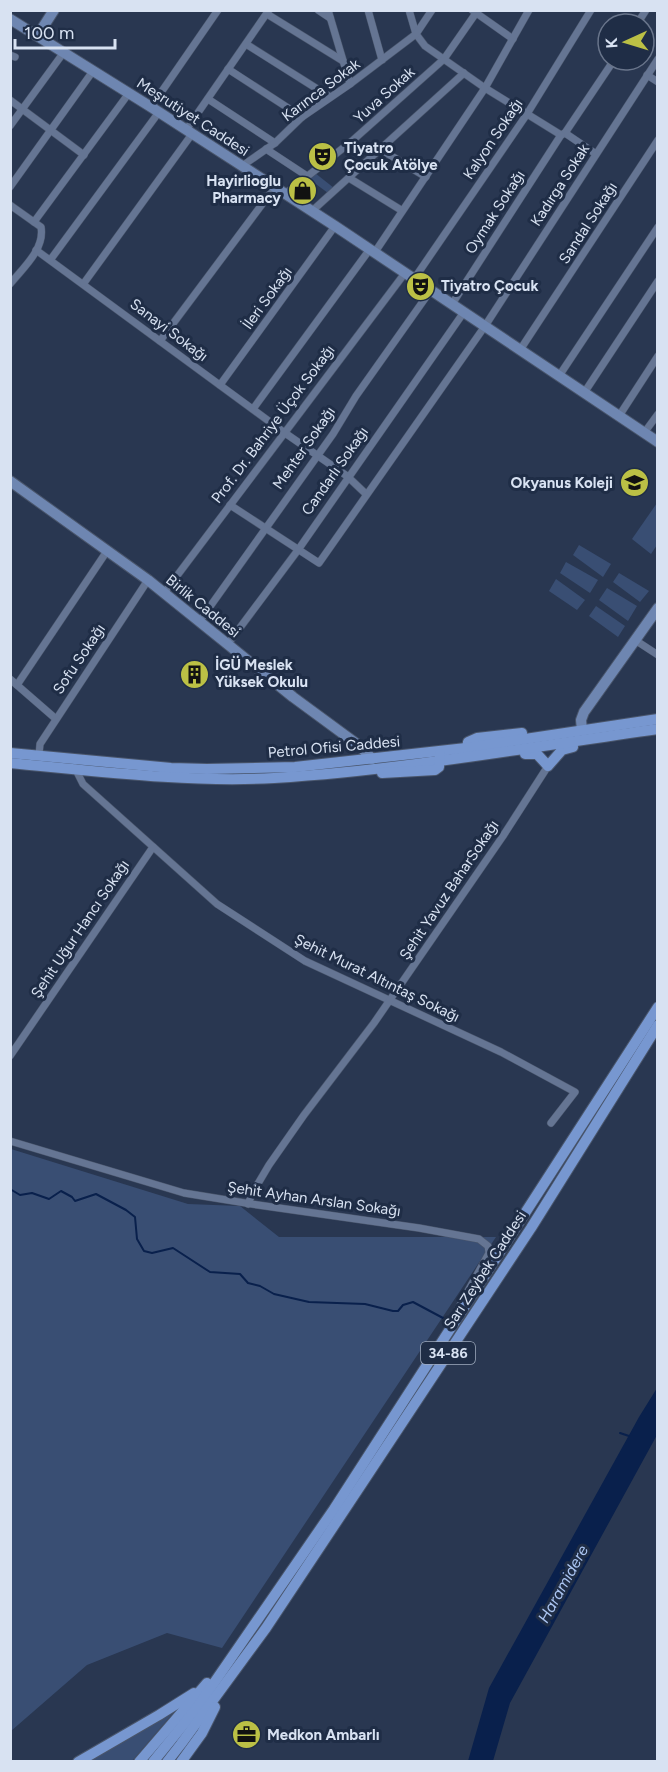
<svg xmlns="http://www.w3.org/2000/svg" width="668" height="1772" viewBox="0 0 668 1772" font-family="Figtree,sans-serif">
<style>
.green{fill:#394e73}
.water{fill:#09204c}
.lines{fill:none;stroke-linecap:round;stroke-linejoin:round}
.stream{stroke:#09204c;stroke-width:2}
.street-casing{stroke:#49556b;stroke-width:8}
.secondary-casing{stroke:#49556b;stroke-width:12}
.primary-casing{stroke:#49556b;stroke-width:12}
.street{stroke:#657593;stroke-width:7}
.secondary{stroke:#6e86b1;stroke-width:10}
.primary{stroke:#7797d0;stroke-width:10}
.labels{text-anchor:middle;dominant-baseline:central;stroke-width:6;stroke-linejoin:round;paint-order:stroke}
.shield{fill:#1f2d46;stroke:#a0acbe;stroke-width:1.5}
.shield-label{font-size:14px;font-weight:bold;fill:#d8e2f2}
.street-label{font-size:15px;fill:#d8e2f2;stroke:#1f2d46}
.poi-label{font-size:15px;font-weight:bold;fill:#d8e2f2;stroke:#1f2d46;text-anchor:start}
.water-label{font-size:16px;font-style:italic;fill:#aac4f1;stroke:#1f2d46}
</style>
<rect width="100%" height="100%" fill="#293751"/>
<g class="green">
<polygon points="315,173 334,188 328,193 309,179"/>
<polygon points="657,503 657,545 651,554 632,539"/>
<polygon points="579,545 611,564 603,577 573,555"/>
<polygon points="566,562 598,580 590,593 560,573"/>
<polygon points="619,573 649,591 640,602 613,582"/>
<polygon points="556,579 585,600 577,610 549,591"/>
<polygon points="607,588 637,606 628,621 599,600"/>
<polygon points="596,606 625,626 618,637 589,616"/>
<polygon points="11,1149 188,1204 240,1206 279,1237 496,1237 222,1648 167,1633 87,1665 11,1731"/>
<polygon points="174,1712 132,1761 90,1761"/>
</g>
<polygon class="water" points="657,1388 657,1435 510,1703 493,1761 468,1761 489,1688 639,1417"/>
<g class="lines">
<g class="stream">
<polyline points="10,1189 20,1195 32,1193 49,1199 61,1191 72,1197 75,1201 96,1194 126,1210 135,1217 137,1239 144,1251 152,1253 173,1248 210,1272 240,1274 248,1283 260,1286 274,1294 309,1302 365,1304 393,1311 398,1311 403,1305 413,1302 443,1318"/>
<polyline points="620,1433 629,1436"/>
</g>
<defs>
<g id="street">
<polyline points="318,10 330,18"/>
<polyline points="328,10 350,84"/>
<polyline points="368,10 382,60"/>
<polyline points="409,10 416,34 425,46 485,88 561,135 565,133 596,154"/>
<polyline points="472,10 513,39"/>
<polyline points="267,14 343,61"/>
<polyline points="637,24 646,10"/>
<polyline points="246,44 330,97"/>
<polyline points="10,55 15,57"/>
<polyline points="228,69 302,117"/>
<polyline points="647,75 658,82"/>
<polyline points="208,99 275,143"/>
<polyline points="10,100 84,155"/>
<polyline points="151,107 218,10"/>
<polyline points="10,126 64,52"/>
<polyline points="186,130 269,10"/>
<polyline points="565,133 614,60"/>
<polyline points="266,149 307,176"/>
<polyline points="380,149 426,177"/>
<polyline points="242,166 275,143 302,117 350,84 416,34 432,10"/>
<polyline points="349,178 401,210"/>
<polyline points="10,187 93,71"/>
<polyline points="285,194 352,141 444,59 476,13"/>
<path d="M 10,205 L 41,227 C 45,249 23,268 10,284"/>
<polyline points="312,211 464,73"/>
<polyline points="34,222 129,93"/>
<polyline points="36,250 285,433 347,476 366,494"/>
<polyline points="375,252 485,88 529,10"/>
<polyline points="51,259 159,112"/>
<polyline points="414,279 527,114 591,10"/>
<polyline points="84,283 192,134"/>
<polyline points="452,304 561,135"/>
<polyline points="160,341 275,187"/>
<polyline points="520,350 658,140"/>
<polyline points="559,376 658,227"/>
<polyline points="220,385 335,226"/>
<polyline points="584,393 658,281"/>
<polyline points="253,409 370,249"/>
<polyline points="619,416 658,356"/>
<polyline points="644,433 658,414"/>
<polyline points="230,505 319,563 485,326 658,59"/>
<polyline points="164,593 405,273"/>
<polyline points="199,622 333,434 356,396 431,290"/>
<polyline points="635,640 658,655"/>
<polyline points="227,645 298,550 464,312"/>
<polyline points="10,679 56,719"/>
<polyline points="17,685 107,551"/>
<polyline points="39,755 40,744 148,580"/>
<polyline points="75,768 83,784 217,904 305,961 501,1052 575,1092 551,1123"/>
<polyline points="10,1056 153,847"/>
<polyline points="10,1141 184,1193 258,1205 419,1228 479,1239 488,1246 489,1253 458,1309"/>
<polyline points="248,1204 253,1192 269,1165 304,1115 374,1023 503,836 548,766"/>
</g>
<g id="secondary">
<polyline points="10,19 151,107 335,226 658,442"/>
<polyline points="38,35 54,10"/>
<polyline points="10,481 148,580 293,697 361,747 372,759"/>
<polyline points="582,730 581,720 584,712 658,608"/>
</g>
<g id="primary">
<polyline points="467,749 468,742 477,738 522,733"/>
<polyline points="10,753 171,768 207,769 295,767 466,748 658,719"/>
<polyline points="525,754 537,754 548,766 562,750 573,747"/>
<path d="M 10,763 C 95,771 190,783 274,778 C 403,770 530,747 658,729"/>
<polyline points="382,773 435,770 439,767 440,754"/>
<polyline points="78,1762 159,1715 194,1693"/>
<polyline points="139,1762 207,1683"/>
<polyline points="153,1762 196,1709 334,1509 658,1007"/>
<polyline points="167,1762 181,1744 266,1628 361,1485 531,1228 658,1025"/>
<polyline points="181,1762 202,1733 215,1707"/>
</g>
</defs>
<use href="#street" class="street-casing"/>
<use href="#secondary" class="secondary-casing"/>
<use href="#primary" class="primary-casing"/>
<use href="#street" class="street"/>
<use href="#secondary" class="secondary"/>
<use href="#primary" class="primary"/>
</g>
<defs>
<symbol id="theatre-disc" viewBox="-11 -11 22 22"><circle r="9.5" fill="#bbc045" stroke="#1f2d46"/><path d="M-5-5.5Q0-4 5-5.5V0Q5 5 0 6Q-5 5-5 0ZM-3.3-2.5H-1v1.5H-3.3ZM1-2.5H3.3v1.5H1ZM-2.8 1Q0 5.5 2.8 1Z" fill="#111"/></symbol>
<symbol id="shop-disc" viewBox="-11 -11 22 22"><circle r="9.5" fill="#bbc045" stroke="#1f2d46"/><path d="M-5-2.5h2.3a2.7 3.5 0 0 1 5.4 0H5L5.5 6h-11ZM-1.5-2.5h3a1.5 2.3 0 0 0-3 0Z" fill="#111"/></symbol>
<symbol id="school-disc" viewBox="-11 -11 22 22"><circle r="9.5" fill="#bbc045" stroke="#1f2d46"/><path d="M0-5L7-2L0 1L-7-2ZM-4 1L0 2.5L4 1V4Q0 6-4 4Z" fill="#111"/></symbol>
<symbol id="building-disc" viewBox="-11 -11 22 22"><circle r="9.5" fill="#bbc045" stroke="#1f2d46"/><path d="M-4-6H4V6H1V3H-1V6H-4ZM-2.5-4.3h1.7v1.8h-1.7ZM.8-4.3h1.7v1.8H.8ZM-2.5-1h1.7V.8h-1.7ZM.8-1h1.7V.8H.8Z" fill="#111"/></symbol>
<symbol id="office-disc" viewBox="-11 -11 22 22"><circle r="9.5" fill="#bbc045" stroke="#1f2d46"/><path d="M-6-3h4V-5.5h4V-3h4V5H-6ZM-1-4.5V-3h2v-1.5ZM-6 0V1H6V0Z" fill="#111"/></symbol>
</defs>
<g fill-rule="evenodd">
<use href="#theatre-disc" x="306" y="140" width="33" height="33"/>
<use href="#shop-disc" x="286" y="174" width="33" height="33"/>
<use href="#theatre-disc" x="404" y="270" width="33" height="33"/>
<use href="#school-disc" x="618" y="466" width="33" height="33"/>
<use href="#building-disc" x="178" y="658" width="33" height="33"/>
<use href="#office-disc" x="230" y="1718" width="33" height="33"/>
</g>
<g class="labels">
<rect class="shield" x="421" y="1342" width="54" height="22" rx="4.5"/>
<g class="shield-label">
<text x="448" y="1353">34-86</text>
</g>
<g class="street-label">
<text transform="translate(321 90) rotate(-37)">Karınca Sokak</text>
<text transform="translate(384 95) rotate(-42)">Yuva Sokak</text>
<text transform="translate(193 117) rotate(33)">Meşrutiyet Caddesi</text>
<text transform="translate(493 139) rotate(-56)">Kalyon Sokağı</text>
<text transform="translate(560 185) rotate(-57)">Kadırga Sokak</text>
<text transform="translate(495 212) rotate(-57)">Oymak Sokağı</text>
<text transform="translate(588 223) rotate(-57)">Sandal Sokağı</text>
<text transform="translate(267 298) rotate(-54)">İleri Sokağı</text>
<text transform="translate(169 330) rotate(37)">Sanayi Sokağı</text>
<text transform="translate(273 424) rotate(-53)">Prof. Dr. Bahriye Üçok Sokağı</text>
<text transform="translate(304 448) rotate(-55)">Mehter Sokağı</text>
<text transform="translate(335 471) rotate(-55)">Candarlı Sokağı</text>
<text transform="translate(203 606) rotate(39)">Birlik Caddesi</text>
<text transform="translate(79 659) rotate(-56)">Sofu Sokağı</text>
<text transform="translate(334 747) rotate(-5)">Petrol Ofisi Caddesi</text>
<text transform="translate(449 890) rotate(-56)">Şehit Yavuz BaharSokağı</text>
<text transform="translate(80 929) rotate(-56)">Şehit Uğur Hancı Sokağı</text>
<text transform="translate(377 978) rotate(26)">Şehit Murat Altıntaş Sokağı</text>
<text transform="translate(314 1199) rotate(8)">Şehit Ayhan Arslan Sokağı</text>
<text transform="translate(485 1270) rotate(-57)">Sarı Zeybek Caddesi</text>
</g>
<g class="poi-label">
<text x="344" y="148">Tiyatro<tspan x="344" dy="17">Çocuk Atölye</tspan></text>
<text x="281" y="181" text-anchor="end">Hayirlioglu<tspan x="281" dy="17">Pharmacy</tspan></text>
<text x="441" y="286">Tiyatro Çocuk</text>
<text x="613" y="483" text-anchor="end">Okyanus Koleji</text>
<text x="215" y="665">İGÜ Meslek<tspan x="215" dy="17">Yüksek Okulu</tspan></text>
<text x="267" y="1735">Medkon Ambarlı</text>
</g>
<g class="water-label">
<text transform="translate(563 1584) rotate(-61)">Haramidere</text>
</g>
</g>
<rect width="668" height="1772" fill="none" stroke="#d8e2f2" stroke-width="24"/>
<g transform="translate(626 42) rotate(266)"><circle r="28" fill="#1f2d46" stroke="#69758b" stroke-width="1.5"/>
<path d="M0-4.5L10 22L0 15L-10 22Z" fill="#bbc045"/>
<text y="-9" font-size="16" font-weight="bold" text-anchor="middle" fill="#d8e2f2">K</text>
</g>
<path d="M15 39v9h100v-9" fill="none" stroke="#d8e2f2" stroke-width="3"/>
<text x="24" y="39" font-size="18" fill="#d8e2f2" stroke="#1f2d46" stroke-width="4.5" paint-order="stroke">100 m</text>
</svg>
